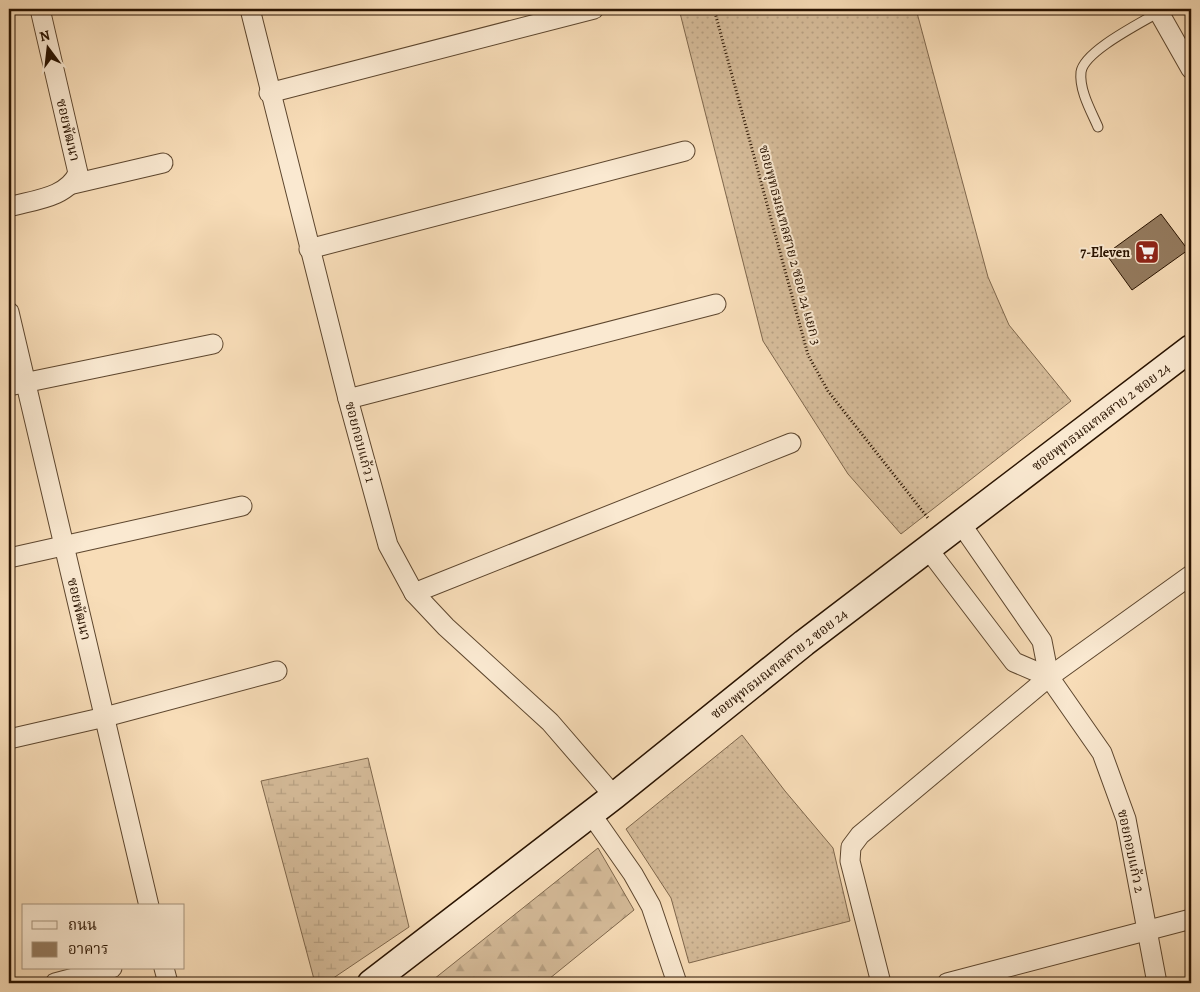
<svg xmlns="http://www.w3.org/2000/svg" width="1200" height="992" viewBox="0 0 1200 992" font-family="Alegreya,'Noto Serif Thai',serif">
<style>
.grass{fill:url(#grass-dots);stroke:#7f674c}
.forest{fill:url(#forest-firs);stroke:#7f674c}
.wetland{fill:url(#wetland-marsh);stroke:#7f674c}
.building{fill:#957c60;stroke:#291300}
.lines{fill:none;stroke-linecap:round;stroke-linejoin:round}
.lane-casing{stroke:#5d462e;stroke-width:11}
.street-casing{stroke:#5d462e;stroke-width:21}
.secondary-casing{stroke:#291300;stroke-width:29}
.path{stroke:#291300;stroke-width:3;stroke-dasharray:1 2.5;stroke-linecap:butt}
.lane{stroke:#fae9d1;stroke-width:9}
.street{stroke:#fae9d1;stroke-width:19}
.secondary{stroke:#fae9d1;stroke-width:26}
.labels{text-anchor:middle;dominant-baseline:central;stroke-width:4;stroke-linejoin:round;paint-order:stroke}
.street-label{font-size:14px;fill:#291300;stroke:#fae9d1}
.poi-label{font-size:14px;font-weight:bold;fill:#291300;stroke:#fae9d1;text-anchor:end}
</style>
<defs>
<pattern id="grass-dots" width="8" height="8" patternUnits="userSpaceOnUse" patternTransform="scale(1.25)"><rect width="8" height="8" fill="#d5bb99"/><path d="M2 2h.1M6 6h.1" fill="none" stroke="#b7a082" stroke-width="1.8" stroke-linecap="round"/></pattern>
<pattern id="forest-firs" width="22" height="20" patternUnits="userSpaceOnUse" patternTransform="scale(1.25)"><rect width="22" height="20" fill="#d5bb99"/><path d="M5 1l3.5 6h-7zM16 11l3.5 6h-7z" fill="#b7a082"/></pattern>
<pattern id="wetland-marsh" width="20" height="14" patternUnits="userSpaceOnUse" patternTransform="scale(1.25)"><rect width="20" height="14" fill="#d5bb99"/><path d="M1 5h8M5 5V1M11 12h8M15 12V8" fill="none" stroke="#b7a082"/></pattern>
</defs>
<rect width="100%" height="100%" fill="#f8ddb8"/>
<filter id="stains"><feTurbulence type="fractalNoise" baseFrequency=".004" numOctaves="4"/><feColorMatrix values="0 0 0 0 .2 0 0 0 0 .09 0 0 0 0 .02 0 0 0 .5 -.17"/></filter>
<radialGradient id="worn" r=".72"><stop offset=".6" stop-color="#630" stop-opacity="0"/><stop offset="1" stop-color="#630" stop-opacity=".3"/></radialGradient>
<g class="grass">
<polygon points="679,9 916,9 988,277 1009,325 1071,401 901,534 848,474 763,341"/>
<polygon points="742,735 785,791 833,848 850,921 689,963 671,898 626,829"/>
</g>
<polygon class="forest" points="598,848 634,910 544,983 429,983"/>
<polygon class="wetland" points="368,758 409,927 326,983 315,983 261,781"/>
<polygon class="building" points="1161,214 1188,250 1132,290 1106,254"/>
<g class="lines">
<defs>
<path id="lane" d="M 1098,127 C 1091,111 1079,90 1081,72 C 1084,51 1141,23 1159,12"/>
<g id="street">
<polyline points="250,9 348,399 388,545 414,593 446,627 550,722 614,796"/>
<polyline points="1157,9 1191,69"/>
<polyline points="269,93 594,9"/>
<polyline points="73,184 163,163"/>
<path d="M 9,207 C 33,200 67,198 78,173 L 40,9"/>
<polyline points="309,249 685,151"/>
<polyline points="9,312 149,906"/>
<polyline points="9,386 213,344"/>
<polyline points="348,399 716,304"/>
<polyline points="961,524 1042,641 1049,677 1102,753 1126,819 1157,983"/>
<polyline points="928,549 1014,662 1049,677"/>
<polyline points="9,558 242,506"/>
<polyline points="414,593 791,443"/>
<polyline points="9,739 105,717 277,671"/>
<polyline points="591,814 633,874 651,906 677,983"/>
<polyline points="164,968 168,983"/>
<polyline points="55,983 112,968"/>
<polyline points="881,983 850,861 851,847 860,835 1049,677 1191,575"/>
<polyline points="947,983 1191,919"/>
</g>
<polyline id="secondary" points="371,983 614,796 804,643 1191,348"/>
</defs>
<use href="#lane" class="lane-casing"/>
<use href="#street" class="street-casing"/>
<use href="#secondary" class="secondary-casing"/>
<polyline class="path" points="714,9 808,355 828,391 928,518"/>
<use href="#lane" class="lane"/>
<use href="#street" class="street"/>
<use href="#secondary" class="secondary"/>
</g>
<defs>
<symbol id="supermarket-square" viewBox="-11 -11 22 22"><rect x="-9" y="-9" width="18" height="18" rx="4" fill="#8f2418" stroke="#fae9d1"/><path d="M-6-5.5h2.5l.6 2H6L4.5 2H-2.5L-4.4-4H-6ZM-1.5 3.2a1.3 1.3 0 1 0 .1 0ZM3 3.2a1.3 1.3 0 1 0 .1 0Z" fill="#fff"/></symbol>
</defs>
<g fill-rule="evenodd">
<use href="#supermarket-square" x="1133" y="238" width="28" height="28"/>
</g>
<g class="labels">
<g class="street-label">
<text transform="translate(68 130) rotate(77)">ซอยพัฒนา</text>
<text transform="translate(790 245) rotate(75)">ซอยพุทธมณฑลสาย 2 ซอย 24 แยก 3</text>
<text transform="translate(1101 417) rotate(-37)">ซอยพุทธมณฑลสาย 2 ซอย 24</text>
<text transform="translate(360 442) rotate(75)">ซอยกอบแก้ว 1</text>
<text transform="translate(79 609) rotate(77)">ซอยพัฒนา</text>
<text transform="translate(779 664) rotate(-38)">ซอยพุทธมณฑลสาย 2 ซอย 24</text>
<text transform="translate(1131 851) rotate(78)">ซอยกอบแก้ว 2</text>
</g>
<g class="poi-label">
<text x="1130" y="252">7-Eleven</text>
</g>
</g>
<rect width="1200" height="992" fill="none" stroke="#f8ddb8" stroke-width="30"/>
<rect x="10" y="10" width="1180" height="972" fill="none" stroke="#291300" stroke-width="2.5"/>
<rect x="15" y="15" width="1170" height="962" fill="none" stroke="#291300"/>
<rect x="22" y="904" width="162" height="65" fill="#fae9d1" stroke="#a6937d"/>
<rect x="32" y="921" width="25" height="8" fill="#fae9d1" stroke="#a6937d"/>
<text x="68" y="930" font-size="15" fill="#291300">ถนน</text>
<rect x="32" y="942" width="25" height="15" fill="#957c60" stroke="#a6937d"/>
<text x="68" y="954" font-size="15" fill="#291300">อาคาร</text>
<g transform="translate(48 48) rotate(345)" stroke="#fae9d1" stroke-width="4" paint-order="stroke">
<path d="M0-4L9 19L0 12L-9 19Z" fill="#291300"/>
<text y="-8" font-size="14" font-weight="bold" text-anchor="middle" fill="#291300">N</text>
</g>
<rect width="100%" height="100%" filter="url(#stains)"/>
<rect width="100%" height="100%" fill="url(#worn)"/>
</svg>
